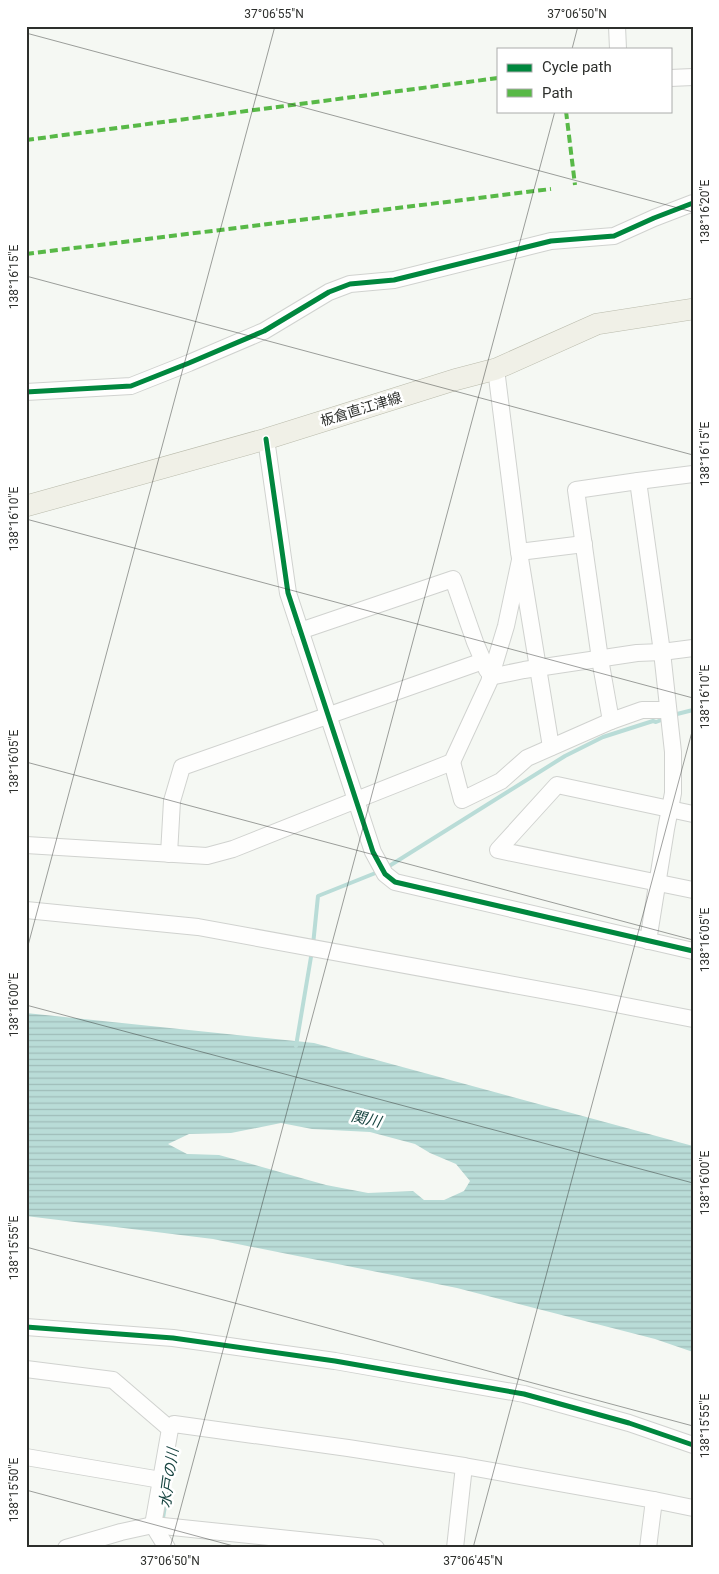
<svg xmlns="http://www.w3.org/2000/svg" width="719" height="1574" viewBox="0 0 719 1574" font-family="Roboto,'Noto Sans JP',sans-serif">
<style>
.water{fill:url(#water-rules);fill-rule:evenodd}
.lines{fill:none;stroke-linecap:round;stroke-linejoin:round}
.stream{stroke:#b9dcd7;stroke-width:4}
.minor-casing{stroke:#d0d2cf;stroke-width:18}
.major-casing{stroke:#babbac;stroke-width:22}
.minor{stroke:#fefefd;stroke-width:16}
.major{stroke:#f0f0e7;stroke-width:21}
.quiet{stroke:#58b947;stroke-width:4;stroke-dasharray:8 4;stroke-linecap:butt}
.cycleway-casing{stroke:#fff;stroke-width:8}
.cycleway{stroke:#00873e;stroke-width:5}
.ticks{fill:none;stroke:#2d2f2c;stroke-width:1;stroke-opacity:0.45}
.labels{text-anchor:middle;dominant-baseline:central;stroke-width:5;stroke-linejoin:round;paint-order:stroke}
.street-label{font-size:14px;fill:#2d2f2c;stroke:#fff}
.water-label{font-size:15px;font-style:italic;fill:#174440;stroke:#fff}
.neatline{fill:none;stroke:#2d2f2c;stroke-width:2}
.ticks-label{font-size:12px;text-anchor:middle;fill:#2d2f2c}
</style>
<defs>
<pattern id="water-rules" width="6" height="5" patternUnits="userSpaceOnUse" patternTransform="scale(1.25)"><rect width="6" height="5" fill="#b9dcd7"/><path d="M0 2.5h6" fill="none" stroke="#9fbdb9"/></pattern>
</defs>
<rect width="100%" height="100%" fill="#f5f8f3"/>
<path class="water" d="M 26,1013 L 314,1043 L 693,1146 L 693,1352 L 655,1339 L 457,1288 L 213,1239 L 26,1216 ZM 281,1123 L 312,1129 L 370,1132 L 415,1144 L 430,1153 L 456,1164 L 470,1181 L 464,1191 L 444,1200 L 424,1200 L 413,1191 L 368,1193 L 326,1185 L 219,1155 L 187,1154 L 168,1144 L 189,1134 L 231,1133 Z"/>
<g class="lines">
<g class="stream">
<polyline points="673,715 693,710"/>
<polyline points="386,868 565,756 603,737 653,721 656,722 664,719"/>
<polyline points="313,945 318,896 378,872"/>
<polyline points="296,1046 312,951"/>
<polyline points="163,1518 168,1488"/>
</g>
<defs>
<g id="minor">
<polyline points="617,26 618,49"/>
<polyline points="670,78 693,77"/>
<polyline points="496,369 519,552 551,747"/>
<polyline points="26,392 131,386 189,363 264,331 329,292 350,284 394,280 551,241 614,236 654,218 693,203"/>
<polyline points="266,439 288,593 373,852 385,874 395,882 693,951"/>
<polyline points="638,481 576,490 600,659 611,721 642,710 668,710"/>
<polyline points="519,552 584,544"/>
<polyline points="300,631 453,579 475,642 487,670"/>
<polyline points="490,677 524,670 637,653 662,652 693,648"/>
<polyline points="452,762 462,800 501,781 527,758 611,721"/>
<polyline points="693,814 557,785 498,850 693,890"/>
<polyline points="26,845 207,856 233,849 452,762 489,682 506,626 520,560"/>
<polyline points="169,854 172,801 182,767 483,661"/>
<polyline points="26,910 198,927 585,998 693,1019"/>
<polyline points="648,941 666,829 673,793 673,752 662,652 638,481 693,474"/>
<polyline points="26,1327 173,1338 335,1361 524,1394 629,1423 693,1445"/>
<polyline points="26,1369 113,1380 170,1429"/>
<polyline points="26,1457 161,1480"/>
<polyline points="654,1500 693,1508"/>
<polyline points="66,1548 121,1532 153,1525 376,1548"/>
<polyline points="167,1548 153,1525 170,1429 174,1424 348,1448 464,1466 654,1500 648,1548"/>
<polyline points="455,1548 464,1466"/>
</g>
<polyline id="major" points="26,506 266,439 454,380 496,369 597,324 693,309"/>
</defs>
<use href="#minor" class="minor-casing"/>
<use href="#major" class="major-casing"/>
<use href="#minor" class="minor"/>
<use href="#major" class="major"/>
<g class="quiet">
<polyline points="566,111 575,185"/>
<polyline points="26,140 498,78"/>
<polyline points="26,254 551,189"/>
</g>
<defs>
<g id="cycleway">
<polyline points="26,392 131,386 189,363 264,331 329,292 350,284 394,280 551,241 614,236 654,218 693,203"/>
<polyline points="266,439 288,593 373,852 385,874 395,882 693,951"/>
<polyline points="26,1327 173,1338 335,1361 524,1394 629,1423 693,1445"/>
</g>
</defs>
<use href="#cycleway" class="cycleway-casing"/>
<use href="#cycleway" class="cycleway"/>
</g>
<path class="ticks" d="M 26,33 L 693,212M 572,49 L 578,26M 26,276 L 693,455M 26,519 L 693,698M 26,762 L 693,940M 26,953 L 275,26M 26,1005 L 693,1183M 26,1247 L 693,1426M 26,1490 L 241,1548M 170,1548 L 555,111M 473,1548 L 693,728"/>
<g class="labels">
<g class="street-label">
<text transform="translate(361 409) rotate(-17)">板倉直江津線</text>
</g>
<g class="water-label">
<text transform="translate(366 1119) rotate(13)">関川</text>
<text transform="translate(169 1478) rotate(-82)">水戸の川</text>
</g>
</g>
<rect width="719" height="1574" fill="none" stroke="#ffffff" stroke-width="55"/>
<rect x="497" y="48" width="175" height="65" fill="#ffffff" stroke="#abacab"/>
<rect x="507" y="64" width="25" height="8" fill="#00873e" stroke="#abacab"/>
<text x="542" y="72" font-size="15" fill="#2d2f2c">Cycle path</text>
<rect x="507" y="89" width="25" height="8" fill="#58b947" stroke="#abacab"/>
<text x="542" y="98" font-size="15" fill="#2d2f2c">Path</text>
<rect x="28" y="28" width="664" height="1518" class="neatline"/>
<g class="ticks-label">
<text x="274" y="18">37°06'55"N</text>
<text x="577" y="18">37°06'50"N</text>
<text transform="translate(705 212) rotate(-90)" y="4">138°16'20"E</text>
<text transform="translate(14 277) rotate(-90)" y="4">138°16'15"E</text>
<text transform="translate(705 454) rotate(-90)" y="4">138°16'15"E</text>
<text transform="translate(14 519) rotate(-90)" y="4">138°16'10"E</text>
<text transform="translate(705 697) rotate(-90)" y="4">138°16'10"E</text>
<text transform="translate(14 762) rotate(-90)" y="4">138°16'05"E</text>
<text transform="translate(705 940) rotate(-90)" y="4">138°16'05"E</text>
<text transform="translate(14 1005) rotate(-90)" y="4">138°16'00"E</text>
<text transform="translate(705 1183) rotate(-90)" y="4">138°16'00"E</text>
<text transform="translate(14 1248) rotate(-90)" y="4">138°15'55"E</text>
<text transform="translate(705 1426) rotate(-90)" y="4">138°15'55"E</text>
<text transform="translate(14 1490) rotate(-90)" y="4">138°15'50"E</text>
<text x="170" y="1565">37°06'50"N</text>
<text x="473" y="1565">37°06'45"N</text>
</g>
</svg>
